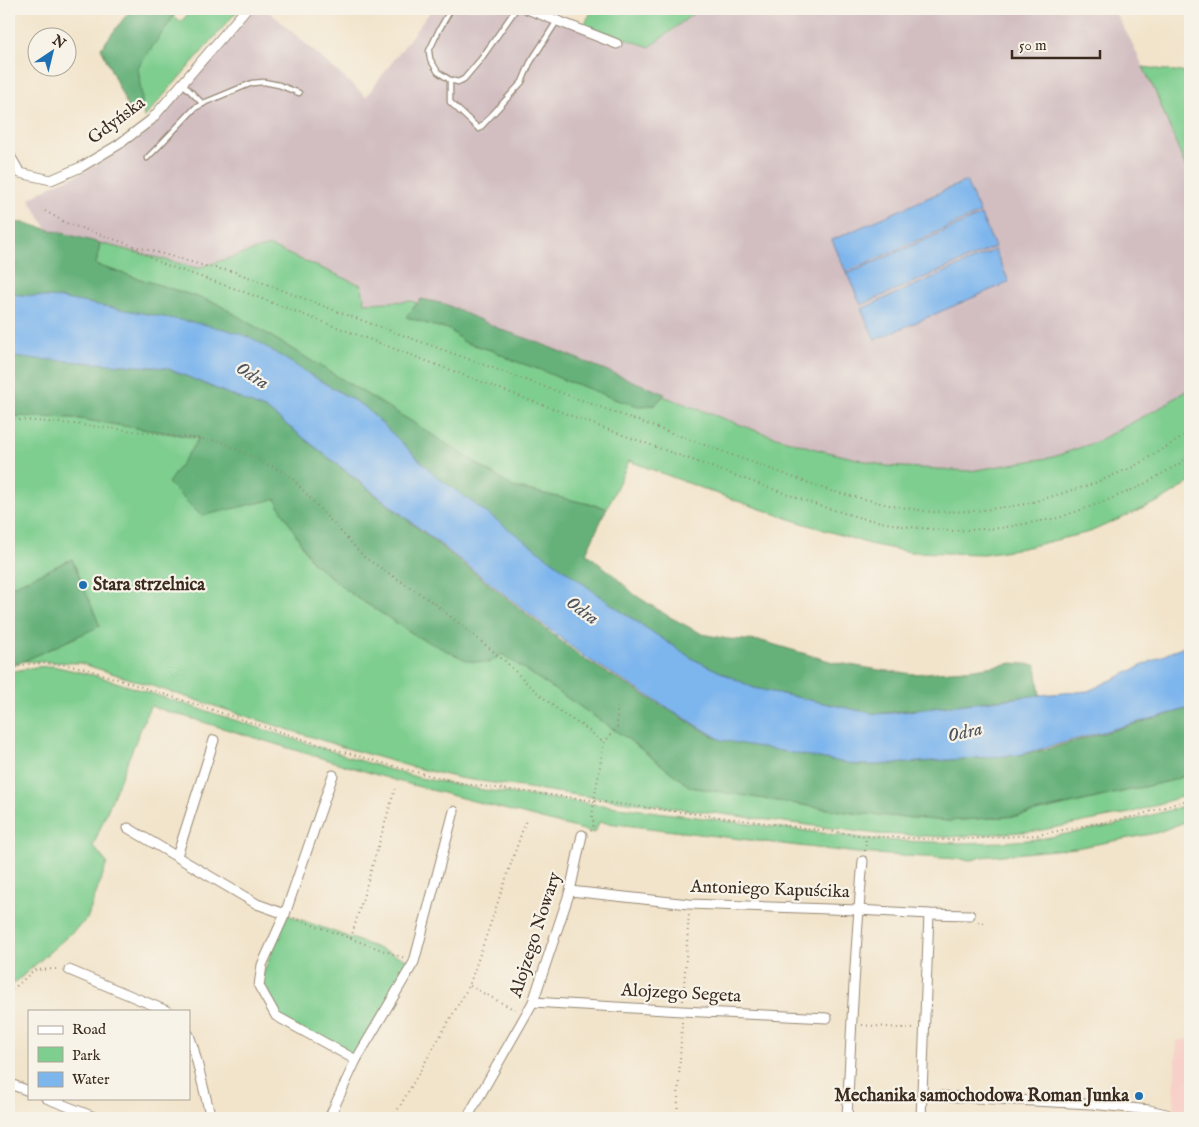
<svg xmlns="http://www.w3.org/2000/svg" width="1199" height="1127" viewBox="0 0 1199 1127" font-family="'IM FELL English',serif">
<style>
.built{fill:#f7d0c9}
.industrial{fill:#d2bec1}
.green{fill:#7ece8f;stroke:#5c7c56}
.forest{fill:#66b17a;stroke:#506e4c}
.water{fill:#7db5ed;stroke:#5c7086}
.lines{fill:none;stroke-linecap:round;stroke-linejoin:round}
.lane-casing{stroke:#968774;stroke-width:7}
.street-casing{stroke:#968774;stroke-width:11}
.path{stroke:#968774;stroke-width:2;stroke-dasharray:1 4;stroke-linecap:butt}
.lane{stroke:#fff;stroke-width:4.5}
.street{stroke:#fff;stroke-width:9}
.poi-dot{fill:#1f6fb2;stroke:#f7f3e8;stroke-width:2}
.labels{text-anchor:middle;dominant-baseline:central;stroke-width:4.5;stroke-linejoin:round;paint-order:stroke}
.street-label{font-size:18px;fill:#3b2a1e;stroke:#f7f3e8}
.poi-label{font-size:18px;font-weight:bold;fill:#3b2a1e;stroke:#f7f3e8;text-anchor:start}
.water-label{font-size:19px;font-style:italic;fill:#4f545c;stroke:#f7f3e8}
</style>
<rect width="100%" height="100%" fill="#f7f3e8"/>
<filter id="ink" filterUnits="userSpaceOnUse"><feTurbulence type="fractalNoise" baseFrequency=".02" numOctaves="2"/><feDisplacementMap in="SourceGraphic" scale="10" xChannelSelector="R" yChannelSelector="G"/><feConvolveMatrix kernelMatrix="1 2 1 2 8 2 1 2 1" color-interpolation-filters="sRGB"/></filter>
<filter id="wash" filterUnits="userSpaceOnUse"><feTurbulence type="fractalNoise" baseFrequency=".0096" numOctaves="4" result="noise"/><feDisplacementMap in="SourceGraphic" scale="20" xChannelSelector="R" yChannelSelector="G"/><feGaussianBlur stdDeviation="1.12" result="paint"/><feColorMatrix in="noise" values="0 0 0 0 0 0 0 0 0 0 0 0 0 0 0 0 0 1.4 0 .05"/><feComposite in="paint" operator="in"/></filter>
<g filter="url(#wash)">
<rect width="100%" height="100%" fill="#f2e4cb"/>
<polygon class="built" points="1190,1039 1190,1118 1153,1118 1173,1113 1177,1041"/>
<polygon class="industrial" points="255,9 266,9 366,97 432,9 540,9 650,47 699,9 1113,9 1130,39 1155,91 1190,178 1190,388 1163,406 1096,442 1053,457 970,471 886,466 812,448 757,431 411,301 365,303 269,246 197,268 47,229 29,199 55,184 78,175 115,154 147,132"/>
<g class="green">
<polygon points="192,9 239,9 144,118 138,67 173,17 181,22"/>
<polygon points="593,9 699,9 650,47 584,25"/>
<polygon points="1143,67 1181,72 1190,73 1190,178 1155,91"/>
<polygon points="100,243 197,268 269,246 361,285 365,303 411,301 417,303 407,317 434,326 449,329 464,342 494,351 512,360 541,370 566,381 577,384 617,400 639,406 655,405 663,396 757,431 812,448 886,466 970,471 1053,457 1096,442 1163,406 1190,388 1190,482 1164,499 1090,532 1023,548 984,554 910,552 869,544 802,523 734,500 629,461 607,508 513,487 414,423 216,303 96,265"/>
<polygon points="9,416 74,418 199,438 169,483 275,498 312,562 353,595 420,638 502,654 628,739 690,787 853,813 948,821 1018,816 1174,780 1190,773 1190,794 1130,813 1037,831 949,837 877,834 598,798 459,778 412,767 343,747 80,663 23,661 99,626 72,559 9,588"/>
<polygon points="53,666 97,676 384,768 420,778 484,790 877,840 960,843 1004,842 1039,839 1111,826 1174,809 1190,803 1190,820 1156,833 1076,848 981,857 973,860 857,853 599,822 595,833 397,781 150,706 93,846 107,863 87,919 9,988 9,672 35,667"/>
<polygon points="285,914 351,938 414,962 356,1060 276,1016 259,986"/>
</g>
<g class="forest">
<polygon points="131,9 179,9 138,67 143,109 131,114 101,48"/>
<polygon points="9,222 24,223 100,243 96,265 216,303 414,423 513,487 607,508 586,553 610,572 635,595 668,616 702,634 728,639 762,641 833,662 879,670 914,674 975,669 1012,663 1036,665 1040,695 875,714 754,688 693,659 622,612 544,557 435,475 365,407 309,374 114,309 59,298 9,294"/>
<polygon points="421,299 445,304 502,330 537,342 568,355 665,394 655,405 639,406 617,400 577,384 566,381 541,370 512,360 494,351 464,342 449,329 434,326 406,317"/>
<polygon points="9,356 167,368 269,411 584,659 716,738 858,765 876,765 1019,755 1048,749 1190,708 1190,773 1174,780 1018,816 948,821 853,813 690,787 628,739 502,654 489,663 468,661 420,638 353,595 312,562 275,499 201,516 168,483 199,438 74,418 9,416"/>
<polygon points="72,559 100,626 9,668 9,588"/>
</g>
<g class="water">
<polygon points="966,181 980,213 846,272 832,240"/>
<polygon points="981,215 995,247 861,305 847,274"/>
<polygon points="995,250 1009,282 875,340 861,309"/>
<polygon points="9,294 59,298 202,324 228,330 252,338 309,374 365,407 435,475 622,612 693,659 754,688 875,714 892,713 1040,695 1088,691 1190,643 1190,708 1019,755 876,765 858,765 721,740 586,658 269,411 167,368 9,357"/>
</g>
</g>
<g filter="url(#ink)">
<g class="lines">
<defs>
<g id="lane">
<polyline points="451,9 439,30 429,51 430,59 438,72 450,80 458,82 464,79 481,59 516,9"/>
<polyline points="450,80 450,102 479,129 522,82 530,63 557,21"/>
<polyline points="182,83 203,104"/>
<polyline points="147,158 159,146 195,108 206,102 252,83 264,82 279,85 299,93"/>
</g>
<g id="street">
<polyline points="527,9 617,44"/>
<polyline points="9,154 20,173 51,180 81,167 118,145 151,120 246,9"/>
<polyline points="333,775 285,914 262,965 259,986 276,1016 356,1060"/>
<polyline points="128,828 257,904 285,914"/>
<polyline points="177,856 214,740"/>
<polyline points="570,891 689,904 858,910 929,914 970,915"/>
<polyline points="69,970 167,1011"/>
<polyline points="533,1002 682,1011 827,1018"/>
<polyline points="189,1035 194,1050 211,1118"/>
<polyline points="10,1084 29,1091"/>
<polyline points="922,1095 1091,1104 1149,1110 1166,1114 1171,1118"/>
<polyline points="46,1098 97,1118"/>
<polyline points="329,1118 356,1060 414,962 454,811"/>
<polyline points="467,1118 533,1002 570,891 582,835"/>
<path d="M 847,1118 C 851,1032 855,946 863,861"/>
<polyline points="921,1118 929,914"/>
</g>
</defs>
<use href="#lane" class="lane-casing"/>
<use href="#street" class="street-casing"/>
<g class="path">
<polyline points="45,211 66,223 131,245 205,266 235,272 339,312 831,491 893,506 932,512 976,511 1026,504 1090,485 1133,467 1181,438 1190,431"/>
<polyline points="133,246 160,263 236,289 609,430 817,505 861,518 902,526 950,531 1001,528 1058,518 1103,502 1139,487 1179,464 1190,455"/>
<polyline points="9,419 74,424 220,441 289,475 364,557 434,603 505,661 532,688 563,714 587,729 604,743"/>
<path d="M 9,668 C 34,661 55,663 80,667 L 327,747 L 400,768 L 465,784 L 866,836 L 950,840 L 1037,835 L 1136,816 L 1190,799"/>
<polyline points="591,831 594,824 592,817 594,801 604,743 617,727 617,707"/>
<polyline points="865,851 866,836"/>
<polyline points="294,918 404,958"/>
<polyline points="978,922 985,923"/>
<polyline points="351,938 395,789"/>
<polyline points="470,986 517,1011"/>
<polyline points="9,993 34,970 58,969"/>
<polyline points="683,1001 689,913"/>
<polyline points="862,1025 914,1029"/>
<polyline points="393,1118 469,986 526,820"/>
<polyline points="677,1118 682,1021"/>
</g>
<use href="#lane" class="lane"/>
<use href="#street" class="street"/>
</g>
</g>
<g class="poi-dot">
<circle cx="83" cy="585" r="5"/>
<circle cx="1139" cy="1096" r="5"/>
</g>
<g class="labels">
<g class="street-label">
<text transform="translate(117 121) rotate(-37)">Gdyńska</text>
<text transform="translate(770 890) rotate(2)">Antoniego Kapuścika</text>
<text transform="translate(536 935) rotate(-72)">Alojzego Nowary</text>
<text transform="translate(681 994) rotate(3)">Alojzego Segeta</text>
</g>
<g class="poi-label">
<text x="93" y="585">Stara strzelnica</text>
<text x="1129" y="1096" text-anchor="end">Mechanika samochodowa Roman Junka</text>
</g>
<g class="water-label">
<text transform="translate(252 376) rotate(33)">Odra</text>
<text transform="translate(582 611) rotate(36)">Odra</text>
<text transform="translate(965 733) rotate(-13)">Odra</text>
</g>
</g>
<rect width="1199" height="1127" fill="none" stroke="#f7f3e8" stroke-width="30"/>
<rect x="28" y="1010" width="162" height="90" fill="#f7f3e8" stroke="#aca397"/>
<rect x="38" y="1026" width="25" height="8" fill="#ffffff" stroke="#aca397"/>
<text x="72" y="1034" font-size="15" fill="#3b2a1e">Road</text>
<rect x="38" y="1047" width="25" height="15" fill="#7ece8f" stroke="#aca397"/>
<text x="72" y="1060" font-size="15" fill="#3b2a1e">Park</text>
<rect x="38" y="1072" width="25" height="15" fill="#7db5ed" stroke="#aca397"/>
<text x="72" y="1084" font-size="15" fill="#3b2a1e">Water</text>
<g transform="translate(52 52) rotate(35)"><circle r="24" fill="#f7f3e8" stroke="#aca397"/>
<path d="M0-4L9 19L0 12L-9 19Z" fill="#1f6fb2"/>
<text y="-8" font-size="14" font-weight="bold" text-anchor="middle" fill="#3b2a1e">N</text>
</g>
<path d="M1012 50v8h88v-8" fill="none" stroke="#3b2a1e" stroke-width="2.5"/>
<text x="1019" y="50" font-size="15" fill="#3b2a1e" stroke="#f7f3e8" stroke-width="4" paint-order="stroke">50 m</text>
</svg>
